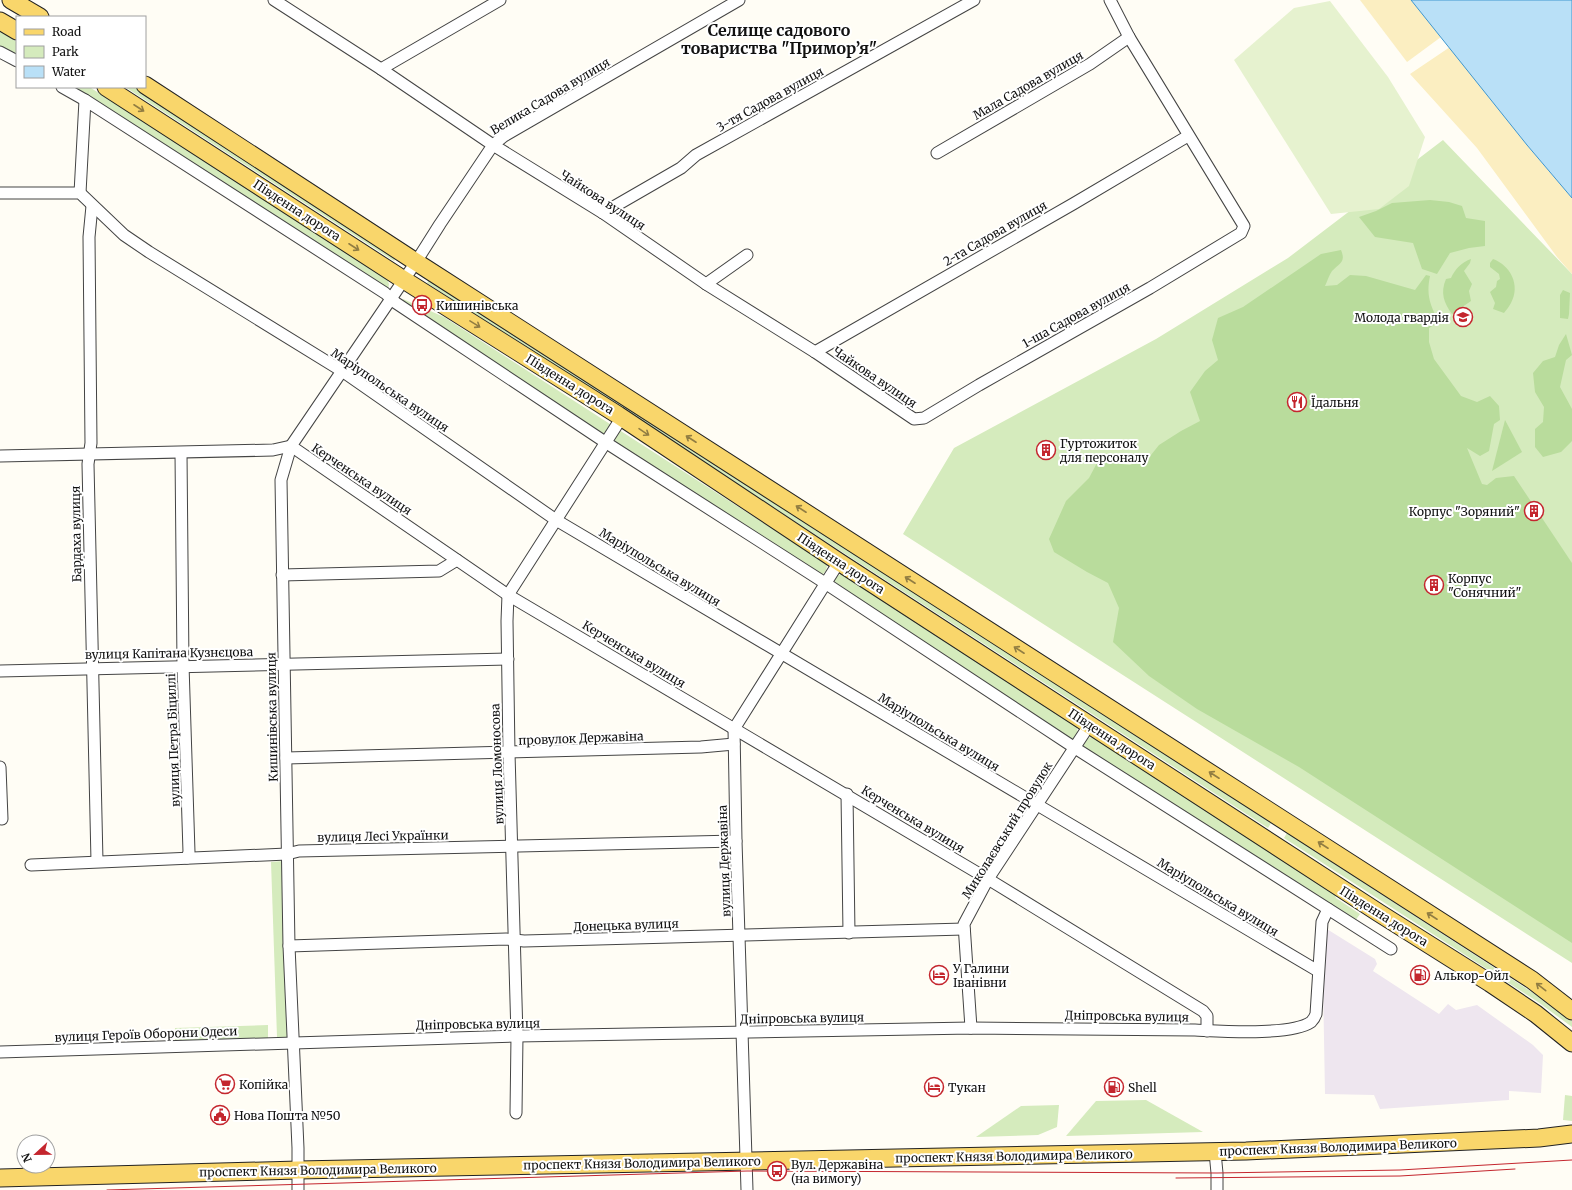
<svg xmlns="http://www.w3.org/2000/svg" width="1572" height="1190" viewBox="0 0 1572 1190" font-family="Merriweather,serif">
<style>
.industrial{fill:#eee6ef}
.green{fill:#d5ebbd}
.forest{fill:#b9dc9c}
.sand{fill:#fbeec1}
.pitch{fill:#e6f2cf}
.water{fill:#b9e0f7;stroke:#3f96cf}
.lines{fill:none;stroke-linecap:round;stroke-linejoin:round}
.minor-casing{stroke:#444;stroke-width:13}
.primary-casing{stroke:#222;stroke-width:19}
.minor{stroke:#fff;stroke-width:11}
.primary{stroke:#f9d66b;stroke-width:17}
.tram{stroke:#c4262e;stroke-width:1}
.oneway{stroke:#917d42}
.labels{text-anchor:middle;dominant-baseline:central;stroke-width:4;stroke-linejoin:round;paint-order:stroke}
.street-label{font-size:12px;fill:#111;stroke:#fff}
.poi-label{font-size:12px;fill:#111;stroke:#fff;text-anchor:start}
.district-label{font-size:16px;font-weight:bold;fill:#111;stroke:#fff}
</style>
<rect width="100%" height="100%" fill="#fffdf5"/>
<polygon class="industrial" points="1322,926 1375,959 1377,964 1373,971 1439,1014 1448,1004 1456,1010 1477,1005 1533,1045 1543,1055 1541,1093 1509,1091 1509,1100 1380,1109 1374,1095 1325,1094"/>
<g class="green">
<polygon points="0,31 17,42 17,58 0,49"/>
<polygon points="69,87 91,88 387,279 389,284 388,289"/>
<polygon points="125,87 135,87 397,256 394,261"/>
<polygon points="1443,140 1572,274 1572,963 903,534 954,448 1156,339 1288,258"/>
<polygon points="430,278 1271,823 1268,828 427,283"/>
<path d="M 403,299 L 444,317 L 827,564 C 827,570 825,573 820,576 L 401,303 Z"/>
<polygon points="841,574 1077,726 1078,737 1072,741 832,584 835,577"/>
<polygon points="1093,737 1334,893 1336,898 1360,914 1355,921 1084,750 1083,743 1086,738"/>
<polygon points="1287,833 1541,998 1572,1021 1572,1027 1538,1002 1284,838"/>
<polygon points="283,861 287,1037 277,1037 271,862"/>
<polygon points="268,1025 268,1038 175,1042 175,1028"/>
<polygon points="1565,1095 1572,1096 1572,1121 1563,1120"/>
<polygon points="1146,1100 1203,1132 1066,1136 1096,1101"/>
<polygon points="1059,1105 1057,1127 1038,1135 976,1137 1021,1106"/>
</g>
<g class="forest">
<polygon points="1430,200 1449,202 1462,206 1466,218 1485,221 1485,246 1469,248 1450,253 1437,274 1422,269 1413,243 1375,237 1359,217 1376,211 1392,203"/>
<path d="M 1341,250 C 1346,262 1340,263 1332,271 C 1329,275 1327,282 1325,286 L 1337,285 L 1350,275 L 1366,276 L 1415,290 L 1426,275 L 1430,276 C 1426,295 1430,305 1439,322 L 1429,328 L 1429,342 L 1434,359 L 1461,396 L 1477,402 L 1490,396 L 1499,406 L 1500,420 L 1494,424 L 1489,451 L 1480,456 L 1467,448 L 1482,484 L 1487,485 L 1496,478 L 1514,476 L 1572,563 L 1572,943 L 1299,767 L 1197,709 L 1149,676 L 1113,642 L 1119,608 L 1108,583 L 1087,572 L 1054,552 L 1049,539 L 1066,501 L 1089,478 L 1098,461 L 1130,465 L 1151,455 L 1159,445 L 1181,431 L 1200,421 L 1190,392 L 1205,371 L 1218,360 L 1212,340 L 1218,318 L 1243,307 L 1321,254 Z"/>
<path d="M 1471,259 L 1470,263 L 1464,271 L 1472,284 L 1469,291 L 1471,301 L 1452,314 C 1444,303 1440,293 1446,279 L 1451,278 C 1455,269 1462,262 1471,259 Z"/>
<path d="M 1493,259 C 1510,265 1521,285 1511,303 C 1509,307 1506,310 1504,313 L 1493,309 L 1495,303 L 1490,292 L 1496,287 L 1497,281 L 1500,279 L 1499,274 L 1490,267 L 1490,263 Z"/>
<polygon points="1563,290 1570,293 1569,314 1568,319 1560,318 1560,295"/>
<polygon points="1566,334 1572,355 1566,360 1560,387 1572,409 1572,441 1561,452 1543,457 1535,447 1535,429 1543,422 1544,407 1535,392 1533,373 1543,361 1555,357 1559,345"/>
<polygon points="1505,420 1522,452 1492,471"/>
</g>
<g class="sand">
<polygon points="1360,0 1411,0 1441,37 1407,62"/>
<polygon points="1450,47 1527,145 1572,198 1572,274 1557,257 1477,148 1410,74"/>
</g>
<polygon class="pitch" points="1330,1 1388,77 1425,137 1409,186 1379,209 1331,214 1234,60 1294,8"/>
<polygon class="water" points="1411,0 1572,0 1572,198 1527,145"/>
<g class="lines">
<defs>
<g id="minor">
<polyline points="274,0 381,69 493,145 603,213 706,284 815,352 914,419 924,418 979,385 1150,288 1241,233 1244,226 1129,37 1110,0"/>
<polyline points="0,52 17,61"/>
<polyline points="381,69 500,0"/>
<polyline points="62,87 85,100 385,293 396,303 605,442 825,583 1075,748 1391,949"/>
<polyline points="937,153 1090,64 1129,37"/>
<polyline points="0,193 80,193 124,235 149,252 342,371 556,520 1318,971"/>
<polyline points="80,193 85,100"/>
<polyline points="92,206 89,237 91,443 88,464 97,861"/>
<polyline points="603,213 681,168 696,155 974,0"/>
<polyline points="706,284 747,255"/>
<polyline points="815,352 1073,204 1188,136"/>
<polyline points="181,453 183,665 189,852 187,858"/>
<polyline points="0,456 273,450 291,446 508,595 988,879 1203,1011 1207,1016 1207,1031"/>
<polyline points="282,575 439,571 457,560"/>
<polyline points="0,671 508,659"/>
<polyline points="286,758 701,747 734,744"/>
<polyline points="0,767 2,819"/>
<polyline points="847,794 849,933"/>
<polyline points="31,865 287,854 299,851 736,841"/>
<polyline points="289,946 506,939 524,941 964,929"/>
<polyline points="971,1028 964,924 988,879 1090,724"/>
<path d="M 0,1052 L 517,1036 L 971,1028 L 1195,1030 C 1220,1031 1291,1036 1311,1022 C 1313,1020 1315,1017 1316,1014 L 1322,922 L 1328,909"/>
<polyline points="516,1113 517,1036 509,753 507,621 508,595 622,417"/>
<polyline points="1215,1152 1217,1173 1217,1190"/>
<polyline points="298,1190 298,1148 289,946 281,480 291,446 416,262 440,224 493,145 504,136 739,0"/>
<polyline points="747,1190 736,841 734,729 839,562"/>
</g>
<g id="primary">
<polyline points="11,0 40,17"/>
<polyline points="0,21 17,31"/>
<polyline points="145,85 416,262 1532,980 1572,1011"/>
<polyline points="106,87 404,280 618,415 839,562 1379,913 1490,983 1536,1014 1572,1043"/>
<polyline points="0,1178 298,1170 1246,1151 1539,1138 1572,1134"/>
</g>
</defs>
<use href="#minor" class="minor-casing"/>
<use href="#primary" class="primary-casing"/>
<use href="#minor" class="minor"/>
<use href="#primary" class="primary"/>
<g class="tram">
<polyline points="1176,1178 1400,1176 1515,1169"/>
<polyline points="107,1190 747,1171 1217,1173 1400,1170 1572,1160"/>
</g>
</g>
<defs><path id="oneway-shaft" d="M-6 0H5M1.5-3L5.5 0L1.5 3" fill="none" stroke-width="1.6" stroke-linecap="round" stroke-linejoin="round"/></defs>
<g class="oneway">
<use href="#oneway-shaft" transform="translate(139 108) rotate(33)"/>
<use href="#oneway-shaft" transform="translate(354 247) rotate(33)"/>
<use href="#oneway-shaft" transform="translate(475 324) rotate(32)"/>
<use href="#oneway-shaft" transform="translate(644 432) rotate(34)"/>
<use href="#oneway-shaft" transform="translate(691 439) rotate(-147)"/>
<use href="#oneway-shaft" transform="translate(801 509) rotate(-147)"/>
<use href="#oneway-shaft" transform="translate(910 580) rotate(-147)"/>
<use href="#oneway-shaft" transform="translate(1019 650) rotate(-147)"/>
<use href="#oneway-shaft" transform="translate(1214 775) rotate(-147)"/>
<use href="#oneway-shaft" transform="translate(1323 845) rotate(-147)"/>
<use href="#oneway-shaft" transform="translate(1432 916) rotate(-147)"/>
<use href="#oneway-shaft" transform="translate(1541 987) rotate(-142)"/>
</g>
<defs>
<symbol id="bus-ring" viewBox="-11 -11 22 22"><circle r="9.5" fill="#fff" stroke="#c4262e" stroke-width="1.5"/><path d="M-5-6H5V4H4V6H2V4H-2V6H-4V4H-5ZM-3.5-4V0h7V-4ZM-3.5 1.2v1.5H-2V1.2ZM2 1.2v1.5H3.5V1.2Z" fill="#c4262e"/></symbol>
<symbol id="school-ring" viewBox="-11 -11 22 22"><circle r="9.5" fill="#fff" stroke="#c4262e" stroke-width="1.5"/><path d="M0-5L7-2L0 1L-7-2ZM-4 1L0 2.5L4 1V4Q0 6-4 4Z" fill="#c4262e"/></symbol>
<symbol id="restaurant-ring" viewBox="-11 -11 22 22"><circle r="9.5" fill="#fff" stroke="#c4262e" stroke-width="1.5"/><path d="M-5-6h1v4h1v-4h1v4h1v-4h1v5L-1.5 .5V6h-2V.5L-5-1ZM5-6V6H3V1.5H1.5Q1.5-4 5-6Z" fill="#c4262e"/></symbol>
<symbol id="building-ring" viewBox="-11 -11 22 22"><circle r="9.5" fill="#fff" stroke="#c4262e" stroke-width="1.5"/><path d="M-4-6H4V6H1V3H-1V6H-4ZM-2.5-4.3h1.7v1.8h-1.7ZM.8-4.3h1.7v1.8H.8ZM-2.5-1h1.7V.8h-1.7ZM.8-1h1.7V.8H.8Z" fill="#c4262e"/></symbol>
<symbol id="hotel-ring" viewBox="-11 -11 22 22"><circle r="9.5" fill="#fff" stroke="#c4262e" stroke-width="1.5"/><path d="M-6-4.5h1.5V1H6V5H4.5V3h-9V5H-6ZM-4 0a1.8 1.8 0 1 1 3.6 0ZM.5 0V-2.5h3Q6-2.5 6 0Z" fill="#c4262e"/></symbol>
<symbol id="fuel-ring" viewBox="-11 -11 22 22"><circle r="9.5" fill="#fff" stroke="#c4262e" stroke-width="1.5"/><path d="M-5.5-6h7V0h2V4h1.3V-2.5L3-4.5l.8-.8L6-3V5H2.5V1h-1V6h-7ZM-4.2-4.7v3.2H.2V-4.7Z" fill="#c4262e"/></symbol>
<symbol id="supermarket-ring" viewBox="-11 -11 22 22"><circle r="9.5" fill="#fff" stroke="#c4262e" stroke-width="1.5"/><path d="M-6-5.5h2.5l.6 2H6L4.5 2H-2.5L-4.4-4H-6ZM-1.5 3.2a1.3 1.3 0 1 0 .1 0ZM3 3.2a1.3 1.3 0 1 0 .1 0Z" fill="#c4262e"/></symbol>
<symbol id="civic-ring" viewBox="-11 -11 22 22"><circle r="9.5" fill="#fff" stroke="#c4262e" stroke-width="1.5"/><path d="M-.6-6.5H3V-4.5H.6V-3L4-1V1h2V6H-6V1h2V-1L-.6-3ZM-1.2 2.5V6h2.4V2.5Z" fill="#c4262e"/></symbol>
</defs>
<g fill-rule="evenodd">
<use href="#bus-ring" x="411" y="294" width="22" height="22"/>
<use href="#school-ring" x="1452" y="306" width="22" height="22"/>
<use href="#restaurant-ring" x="1286" y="391" width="22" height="22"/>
<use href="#building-ring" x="1035" y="439" width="22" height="22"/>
<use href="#building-ring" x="1523" y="500" width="22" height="22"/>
<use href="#building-ring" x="1423" y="574" width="22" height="22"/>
<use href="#hotel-ring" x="928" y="964" width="22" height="22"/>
<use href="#fuel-ring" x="1409" y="964" width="22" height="22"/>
<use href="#supermarket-ring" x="214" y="1073" width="22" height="22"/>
<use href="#hotel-ring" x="923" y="1076" width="22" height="22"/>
<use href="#fuel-ring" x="1103" y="1076" width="22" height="22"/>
<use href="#civic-ring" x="209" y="1104" width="22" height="22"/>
<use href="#bus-ring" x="766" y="1160" width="22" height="22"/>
</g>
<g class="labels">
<g class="street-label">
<text transform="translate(1028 85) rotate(-30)">Мала Садова вулиця</text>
<text transform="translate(550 96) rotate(-31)">Велика Садова вулиця</text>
<text transform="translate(770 99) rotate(-29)">3-тя Садова вулиця</text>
<text transform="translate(603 200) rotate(33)">Чайкова вулиця</text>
<text transform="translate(297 210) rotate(33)">Південна дорога</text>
<text transform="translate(995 233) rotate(-30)">2-га Садова вулиця</text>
<text transform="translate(1076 315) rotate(-29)">1-ша Садова вулиця</text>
<text transform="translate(875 377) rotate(34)">Чайкова вулиця</text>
<text transform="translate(570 384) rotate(32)">Південна дорога</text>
<text transform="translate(390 390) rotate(34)">Маріупольська вулиця</text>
<text transform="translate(362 479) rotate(34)">Керченська вулиця</text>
<text transform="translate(76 534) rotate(-91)">Бардаха вулиця</text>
<text transform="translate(841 563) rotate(33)">Південна дорога</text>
<text transform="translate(660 567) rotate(31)">Маріупольська вулиця</text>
<text transform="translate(169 653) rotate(-1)">вулиця Капітана Кузнєцова</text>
<text transform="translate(634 654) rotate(31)">Керченська вулиця</text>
<text transform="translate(272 717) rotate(-91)">Кишинівська вулиця</text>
<text transform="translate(939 732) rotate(31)">Маріупольська вулиця</text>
<text transform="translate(581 738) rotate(-2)">провулок Державіна</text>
<text transform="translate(1112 739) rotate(33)">Південна дорога</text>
<text transform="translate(173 740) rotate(-92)">вулиця Петра Біциллі</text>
<text transform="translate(497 764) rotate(-92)">вулиця Ломоносова</text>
<text transform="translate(913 819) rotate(31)">Керченська вулиця</text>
<text transform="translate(1007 830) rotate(-58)">Миколаєвський провулок</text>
<text transform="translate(383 836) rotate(-1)">вулиця Лесі Українки</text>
<text transform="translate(724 861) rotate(-92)">вулиця Державіна</text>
<text transform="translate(1218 897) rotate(31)">Маріупольська вулиця</text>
<text transform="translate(1384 916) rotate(32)">Південна дорога</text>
<text transform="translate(626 925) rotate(-2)">Донецька вулиця</text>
<text transform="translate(1127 1016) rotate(1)">Дніпровська вулиця</text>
<text transform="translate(802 1018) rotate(-1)">Дніпровська вулиця</text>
<text transform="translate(478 1024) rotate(-1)">Дніпровська вулиця</text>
<text transform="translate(146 1034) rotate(-2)">вулиця Героїв Оборони Одеси</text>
<text transform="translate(1338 1147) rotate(-2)">проспект Князя Володимира Великого</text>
<text transform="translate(1014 1156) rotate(-1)">проспект Князя Володимира Великого</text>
<text transform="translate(642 1163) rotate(-1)">проспект Князя Володимира Великого</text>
<text transform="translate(318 1170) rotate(-1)">проспект Князя Володимира Великого</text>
</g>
<g class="poi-label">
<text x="436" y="305">Кишинівська</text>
<text x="1449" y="317" text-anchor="end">Молода гвардія</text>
<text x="1311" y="402">Їдальня</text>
<text x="1060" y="443">Гуртожиток<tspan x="1060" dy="14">для персоналу</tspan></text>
<text x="1520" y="511" text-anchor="end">Корпус "Зоряний"</text>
<text x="1448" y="578">Корпус<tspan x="1448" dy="14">"Сонячний"</tspan></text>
<text x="953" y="968">У Галини<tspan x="953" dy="14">Іванівни</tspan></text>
<text x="1434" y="975">Алькор-Ойл</text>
<text x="239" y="1084">Копійка</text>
<text x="948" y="1087">Тукан</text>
<text x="1128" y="1087">Shell</text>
<text x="234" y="1115">Нова Пошта №50</text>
<text x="791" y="1164">Вул. Державіна<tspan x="791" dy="14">(на вимогу)</tspan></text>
</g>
<g class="district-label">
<text x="779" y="30">Селище садового<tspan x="779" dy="18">товариства "Примор’я"</tspan></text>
</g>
</g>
<rect x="16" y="16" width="130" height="72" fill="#ffffff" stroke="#a0a0a0"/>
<rect x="24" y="29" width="20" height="6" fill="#f9d66b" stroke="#a0a0a0"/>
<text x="52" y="36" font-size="12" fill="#111111">Road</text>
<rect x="24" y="46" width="20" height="12" fill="#d5ebbd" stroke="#a0a0a0"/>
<text x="52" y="56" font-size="12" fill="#111111">Park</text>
<rect x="24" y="66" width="20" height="12" fill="#b9e0f7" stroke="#a0a0a0"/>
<text x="52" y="76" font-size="12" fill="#111111">Water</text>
<g transform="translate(36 1154) rotate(248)"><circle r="19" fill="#ffffff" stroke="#a0a0a0"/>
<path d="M0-3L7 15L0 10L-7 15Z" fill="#c4262e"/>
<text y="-6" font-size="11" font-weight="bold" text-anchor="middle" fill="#111111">N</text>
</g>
</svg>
